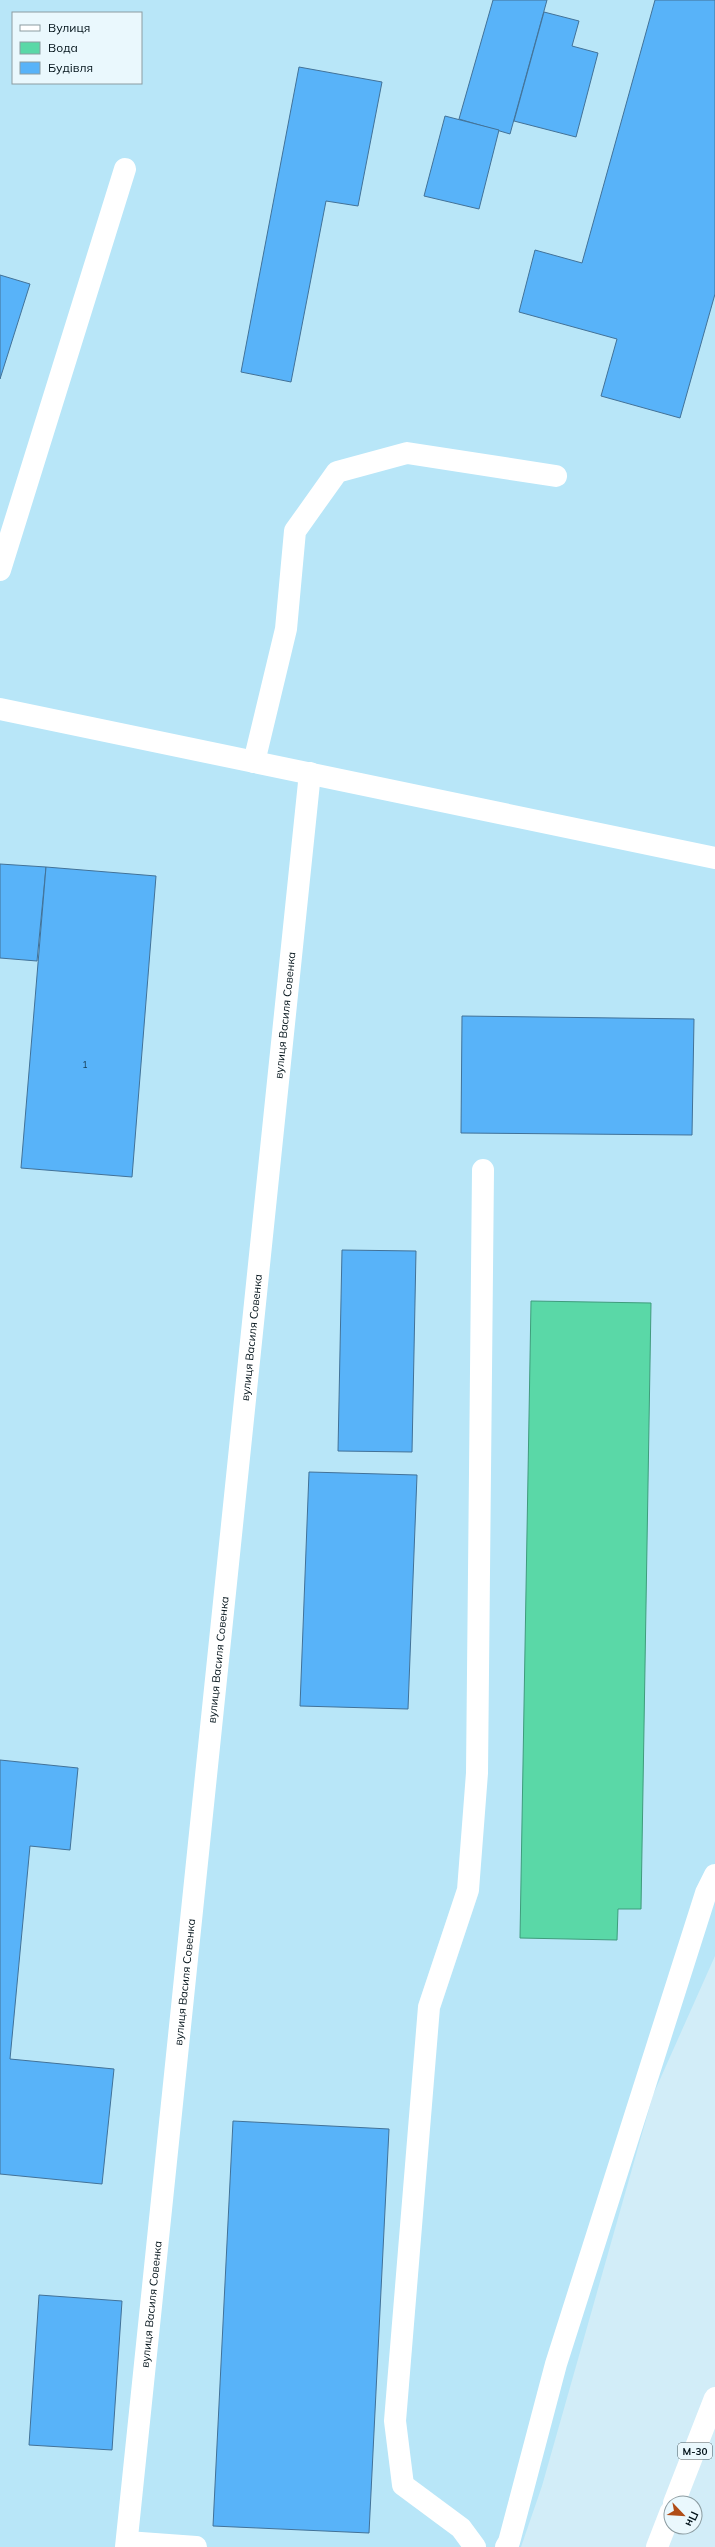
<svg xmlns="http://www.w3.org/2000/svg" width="715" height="2547" viewBox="0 0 715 2547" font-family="Mulish,sans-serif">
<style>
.built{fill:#b8e6f8;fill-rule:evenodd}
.water{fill:#5ad8a7;stroke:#3f9c7c}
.building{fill:#58b3f9;stroke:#427298}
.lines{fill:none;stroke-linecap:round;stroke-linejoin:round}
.minor{stroke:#fff;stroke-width:22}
.highway{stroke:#fff;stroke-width:22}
.labels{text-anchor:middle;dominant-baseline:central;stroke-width:3.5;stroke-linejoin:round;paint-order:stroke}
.number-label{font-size:9px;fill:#163a50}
.shield{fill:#eaf8fd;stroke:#46565d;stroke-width:1}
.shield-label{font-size:10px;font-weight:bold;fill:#001118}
.street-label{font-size:11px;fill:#001118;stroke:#eaf8fd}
</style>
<rect width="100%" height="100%" fill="#d2edf8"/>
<path class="built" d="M 0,0 L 715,0 L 715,1956 L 653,2095 L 542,2486 L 521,2547 L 0,2547 ZM 13,13 L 141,13 L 141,83 L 13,83 Z"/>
<polygon class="water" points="531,1301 651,1303 641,1909 618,1909 617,1940 520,1938"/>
<g class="building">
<polygon points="493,0 547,0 510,134 459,119"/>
<polygon points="655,0 715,0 715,294 680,418 601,396 617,339 519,312 535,250 582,263"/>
<polygon points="544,12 579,21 572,46 598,53 576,137 514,121"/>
<polygon points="299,67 382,82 358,206 326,201 291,382 241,372"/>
<polygon points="445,116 499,130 479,209 424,196"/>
<polygon points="0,275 30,284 0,379"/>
<polygon points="0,864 46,867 37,961 0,958"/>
<polygon points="46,867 156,876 132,1177 21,1168"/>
<polygon points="462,1016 694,1019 692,1135 461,1133"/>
<polygon points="342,1250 416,1251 412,1452 338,1451"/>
<polygon points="309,1472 417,1475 408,1709 300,1706"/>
<polygon points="0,1760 78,1768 70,1850 30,1846 10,2059 114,2069 102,2184 0,2174"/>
<polygon points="233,2121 389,2129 369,2533 213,2526"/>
<polygon points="39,2295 122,2301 112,2450 29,2445"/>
</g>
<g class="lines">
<g class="minor">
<polyline points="0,570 125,169"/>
<polyline points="0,709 715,858"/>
<polyline points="254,762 286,629 295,531 337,472 407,453 556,476"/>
<polyline points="127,2542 196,2547"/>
<path id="s1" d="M 126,2547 L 310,773"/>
<polyline points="475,2547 461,2528 403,2485 395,2421 429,2007 468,1890 477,1773 483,1170"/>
<polyline points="506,2547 509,2542 556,2364 706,1893 715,1875"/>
</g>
<g class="highway">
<polyline points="674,2503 715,2398"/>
<polyline points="657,2547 671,2511"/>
</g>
</g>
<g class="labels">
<g class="number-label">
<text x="85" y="1064">1</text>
</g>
<rect class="shield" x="678" y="2443" width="34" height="16" rx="3"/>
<g class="shield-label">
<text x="695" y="2451">М-30</text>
</g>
<g class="street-label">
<text stroke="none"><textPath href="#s1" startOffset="1540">вулиця Василя Совенка</textPath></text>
<text stroke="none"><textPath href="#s1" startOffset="1216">вулиця Василя Совенка</textPath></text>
<text stroke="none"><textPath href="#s1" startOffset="892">вулиця Василя Совенка</textPath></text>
<text stroke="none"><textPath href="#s1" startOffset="568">вулиця Василя Совенка</textPath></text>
<text stroke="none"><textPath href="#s1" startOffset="244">вулиця Василя Совенка</textPath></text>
</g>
</g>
<rect x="12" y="12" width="130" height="72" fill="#eaf8fd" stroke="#8c9ca1"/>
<rect x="20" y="25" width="20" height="6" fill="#ffffff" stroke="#8c9ca1"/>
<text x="48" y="32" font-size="12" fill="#001118">Вулиця</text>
<rect x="20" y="42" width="20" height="12" fill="#5ad8a7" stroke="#8c9ca1"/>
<text x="48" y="52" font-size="12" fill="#001118">Вода</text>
<rect x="20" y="62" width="20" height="12" fill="#58b3f9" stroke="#8c9ca1"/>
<text x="48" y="72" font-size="12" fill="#001118">Будівля</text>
<g transform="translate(683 2515) rotate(115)"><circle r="19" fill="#eaf8fd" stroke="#8c9ca1"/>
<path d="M0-3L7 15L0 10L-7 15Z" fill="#b04d17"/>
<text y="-6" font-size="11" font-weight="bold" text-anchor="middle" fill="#001118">Пн</text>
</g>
</svg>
